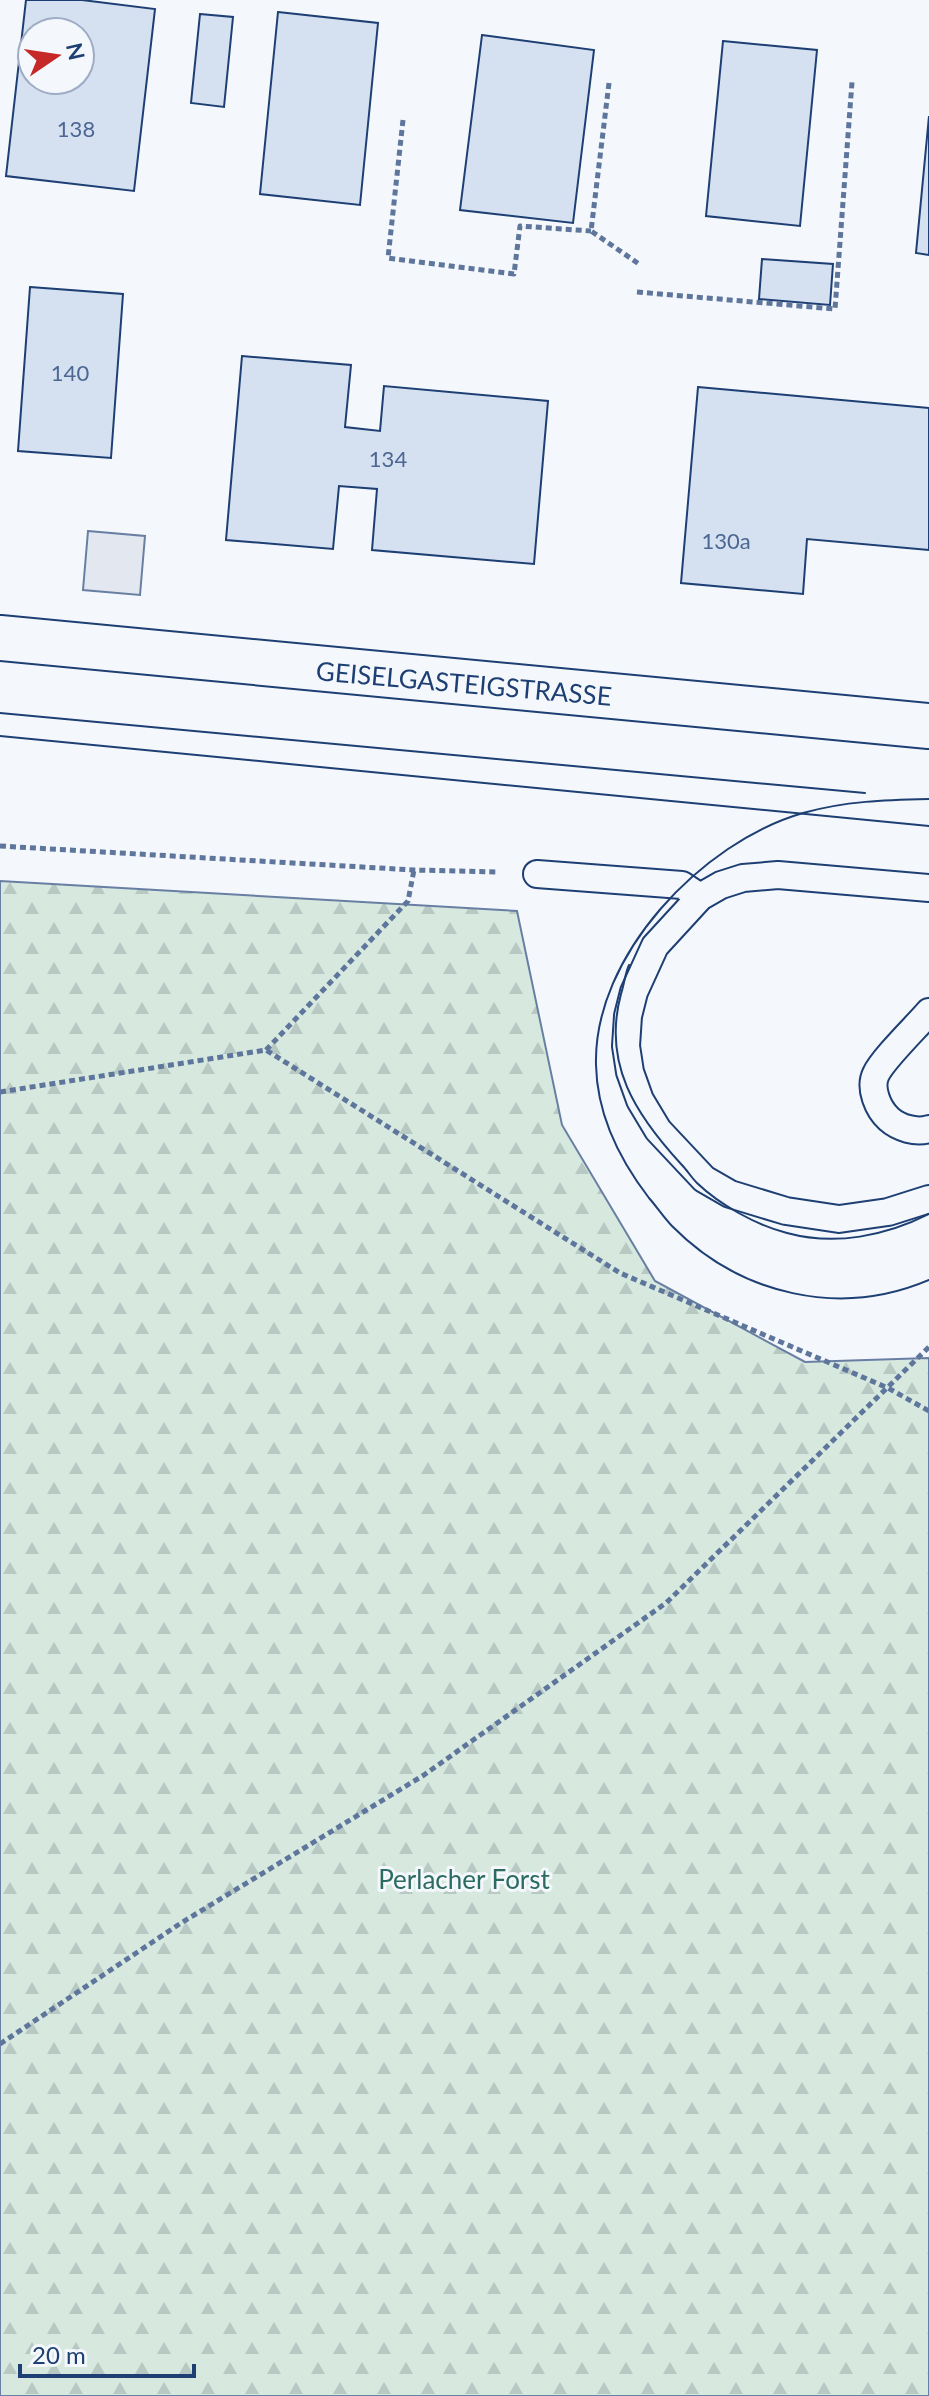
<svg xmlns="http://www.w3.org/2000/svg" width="929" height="2396" viewBox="0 0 929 2396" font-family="Lato,sans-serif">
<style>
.forest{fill:url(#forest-firs);stroke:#687fa3;stroke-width:2}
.parking{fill:#e3e8f0;stroke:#687fa3;stroke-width:2}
.building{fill:#d5e0f0;stroke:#1d3f73;stroke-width:2;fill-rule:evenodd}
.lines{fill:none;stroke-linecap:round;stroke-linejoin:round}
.lane-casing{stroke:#1d3f73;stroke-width:30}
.secondary-casing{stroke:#1d3f73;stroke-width:48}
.path{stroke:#5e769c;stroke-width:5;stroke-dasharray:6 4;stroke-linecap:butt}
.lane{stroke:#f4f7fb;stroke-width:26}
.secondary{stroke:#f4f7fb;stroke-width:44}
.tram{stroke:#1d3f73;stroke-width:2}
.labels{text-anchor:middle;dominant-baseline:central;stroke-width:6;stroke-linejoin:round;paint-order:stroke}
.number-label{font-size:22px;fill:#4b6792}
.street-label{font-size:26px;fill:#1d3f73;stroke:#f4f7fb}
.park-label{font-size:26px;fill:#2c6c60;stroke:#f4f7fb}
</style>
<defs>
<pattern id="forest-firs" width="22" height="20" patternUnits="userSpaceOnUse" patternTransform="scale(2)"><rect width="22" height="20" fill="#d7e8df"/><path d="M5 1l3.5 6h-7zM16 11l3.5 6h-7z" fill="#b8c8c3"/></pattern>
</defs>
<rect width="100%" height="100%" fill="#f4f7fb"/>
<polygon class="forest" points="0,881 517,911 562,1125 655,1281 805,1362 929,1358 929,2396 0,2396"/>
<polygon class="parking" points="88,531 145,536 140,595 83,590"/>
<g class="building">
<path d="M 26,0 L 82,0 L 155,9 L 134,191 L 6,176 ZM 32,32 L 80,32 L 80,80 L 32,80 Z"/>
<polygon points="278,12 378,23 360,205 260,194"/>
<polygon points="200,14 233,17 224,107 191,103"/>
<polygon points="482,35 594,50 573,223 460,210"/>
<polygon points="723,41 817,50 800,226 706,216"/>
<polygon points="929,116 929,255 916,253"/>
<polygon points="762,259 833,264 830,305 759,299"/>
<polygon points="30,287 123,294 111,458 18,451"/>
<polygon points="242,356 351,365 345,427 380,431 384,386 548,401 534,564 372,550 377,489 339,486 333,549 226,540"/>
<polygon points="698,387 929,408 929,550 807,539 803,594 681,583"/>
</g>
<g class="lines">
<defs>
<g id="lane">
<polyline points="537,874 682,885 700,897"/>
<polyline points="929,888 778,875 743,878 721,885 700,897 655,946 634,992 628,1016 626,1046 630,1072 640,1100 658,1130 704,1179 730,1194 786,1211 839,1219 888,1212 929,1199"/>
<path d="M 929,1012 C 917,1026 883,1059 876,1074 C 869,1088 878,1109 889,1119 C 899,1128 916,1133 929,1129"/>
</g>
<polyline id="secondary" points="0,638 929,726"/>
</defs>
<use href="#lane" class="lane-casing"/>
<use href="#secondary" class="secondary-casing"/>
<g class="path">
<polyline points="609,83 591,231 639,264"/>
<polyline points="403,120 388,258 514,274 520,226 591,231"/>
<polyline points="637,292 835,309 852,82"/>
<polyline points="0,846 414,870 496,872"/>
<polyline points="266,1050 408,901 414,870"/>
<polyline points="0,1092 266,1050 620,1273 888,1388 929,1411"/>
<polyline points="0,2044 181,1923 424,1775 666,1603 929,1347"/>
</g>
<use href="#lane" class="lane"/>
<use href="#secondary" class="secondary"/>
<g class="tram">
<polyline points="0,713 865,793"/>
<polyline points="0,736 929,826"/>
<path d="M 929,799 C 886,800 845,801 803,813 C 702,842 593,956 596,1065 C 597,1114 619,1159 649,1198 C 657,1207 664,1218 672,1226 C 740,1295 840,1318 929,1280"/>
<path d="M 629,965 C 625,974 624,985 621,994 C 602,1064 636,1115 681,1164 C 687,1170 691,1177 697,1183 C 720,1205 756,1225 787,1233 C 835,1246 886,1236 929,1214"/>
</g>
</g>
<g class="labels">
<g class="number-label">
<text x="76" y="128">138</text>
<text x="70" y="372">140</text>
<text x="388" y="458">134</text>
<text x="726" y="540">130a</text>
</g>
<g class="street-label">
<text transform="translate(464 683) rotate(5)">GEISELGASTEIGSTRASSE</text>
</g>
<g class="park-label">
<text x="464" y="1879">Perlacher Forst</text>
</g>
</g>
<g transform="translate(56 56) rotate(77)"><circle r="38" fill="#f4f7fb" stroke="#9eadc5" stroke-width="2"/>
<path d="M0-6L14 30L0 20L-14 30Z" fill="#c62828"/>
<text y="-12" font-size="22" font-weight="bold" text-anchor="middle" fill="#1d3f73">N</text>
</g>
<path d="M20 2364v12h174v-12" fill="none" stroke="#1d3f73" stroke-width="4"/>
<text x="32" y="2364" font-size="24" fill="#1d3f73" stroke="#f4f7fb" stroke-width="6" paint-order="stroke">20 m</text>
</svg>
